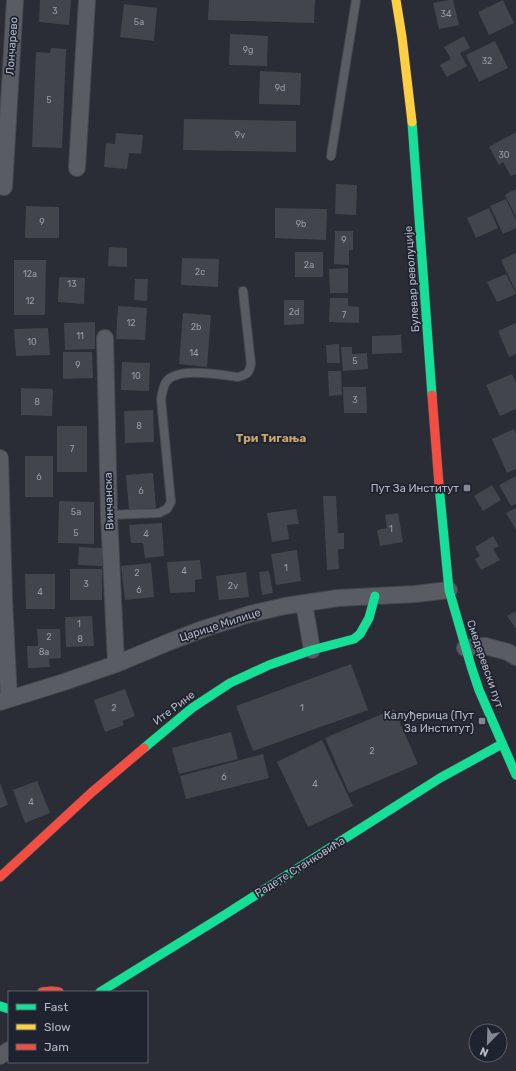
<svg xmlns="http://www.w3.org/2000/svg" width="516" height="1071" viewBox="0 0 516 1071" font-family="Rubik,sans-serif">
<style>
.building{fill:#43454c}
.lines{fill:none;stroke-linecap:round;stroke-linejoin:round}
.lane-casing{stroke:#46484e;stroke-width:10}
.street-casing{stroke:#46484e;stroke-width:18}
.fast-casing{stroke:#46484e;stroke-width:10}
.slow-casing{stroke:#46484e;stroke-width:10}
.jam-casing{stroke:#46484e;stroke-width:10}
.lane{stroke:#5a5c63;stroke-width:8}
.street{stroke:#5a5c63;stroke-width:16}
.fast{stroke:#16e098;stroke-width:9}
.slow{stroke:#ffcf43;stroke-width:9}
.jam{stroke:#f24e42;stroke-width:9}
.poi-dot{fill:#848793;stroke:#1f222f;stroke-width:1.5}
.labels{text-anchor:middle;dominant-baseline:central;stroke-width:3.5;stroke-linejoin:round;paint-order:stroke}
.number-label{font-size:9px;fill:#989ba7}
.street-label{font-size:11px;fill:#b5b8c5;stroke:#1f222f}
.poi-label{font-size:11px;fill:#b5b8c5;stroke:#1f222f;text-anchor:end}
.neighbourhood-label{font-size:12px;font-weight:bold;fill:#c6a66f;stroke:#1f222f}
</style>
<rect width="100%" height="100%" fill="#2a2d35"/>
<g class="building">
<polygon points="40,0 71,0 69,25 39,22"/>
<polygon points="209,0 315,0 314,23 208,20"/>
<polygon points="449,0 453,0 459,25 439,29 433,3"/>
<polygon points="503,0 514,23 489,35 478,12"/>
<polygon points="124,4 157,8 154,41 120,37"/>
<polygon points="230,34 268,36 267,66 229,65"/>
<polygon points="464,36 470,48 460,53 467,66 447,77 440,65 451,59 444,47"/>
<polygon points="495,41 508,68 479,82 466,55"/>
<polygon points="51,48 66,49 62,148 32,147 36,52 50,53"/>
<polygon points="260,71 301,73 300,105 259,104"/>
<polygon points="184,119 296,121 296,152 183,150"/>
<polygon points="516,132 516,174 511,176 503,162 499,165 489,147"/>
<polygon points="116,133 143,135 141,154 129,153 127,169 104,167 106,143 115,144"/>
<polygon points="336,184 357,185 356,215 335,214"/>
<polygon points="516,189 516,217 505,195"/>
<polygon points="506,199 516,220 516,228 503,234 490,206"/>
<polygon points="26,206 59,207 59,238 25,238"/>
<polygon points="275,208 327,209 326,240 275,238"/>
<polygon points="489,208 498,228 476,238 467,218"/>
<polygon points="335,231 353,231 353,250 349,250 349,265 334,264"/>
<polygon points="109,247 127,248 127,267 108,266"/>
<rect x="295" y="252" width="28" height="25"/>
<polygon points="516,253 516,292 501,260"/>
<polygon points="182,258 219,259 218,287 181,285"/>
<polygon points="14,260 46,260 45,315 14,315"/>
<polygon points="348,268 348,293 330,293 329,269"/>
<polygon points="506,274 516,294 497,302 487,282"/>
<polygon points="59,277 85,278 84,304 58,302"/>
<polygon points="135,279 148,279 147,301 134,300"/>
<polygon points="330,298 348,298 348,306 359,307 359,323 329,322"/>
<polygon points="284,300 304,300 304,324 284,325"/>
<polygon points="118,306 147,308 145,340 116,339"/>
<polygon points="183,313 211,315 207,367 179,364"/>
<polygon points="95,322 95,349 65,350 64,323"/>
<polygon points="516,323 516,354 509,357 498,331"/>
<polygon points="48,328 50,355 16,356 14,329"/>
<polygon points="401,335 402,353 372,354 372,336"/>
<polygon points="339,344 340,363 327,363 326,345"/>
<polygon points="341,347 352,347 352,354 367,353 368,369 343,371"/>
<polygon points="63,352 92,352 93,378 63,379"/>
<polygon points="122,362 150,363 149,391 121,390"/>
<polygon points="328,371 341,371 342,395 329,396"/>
<polygon points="512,374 516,383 516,409 500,416 486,385"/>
<polygon points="343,387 366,387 367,413 344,413"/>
<polygon points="21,388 53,389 52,416 21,415"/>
<polygon points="153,410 154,442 125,443 124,411"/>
<rect x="57" y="426" width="30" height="46"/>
<polygon points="514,429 516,434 516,469 507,473 492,439"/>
<rect x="25" y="456" width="28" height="41"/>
<polygon points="153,473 156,508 129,510 126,475"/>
<polygon points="516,476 516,504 511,506 499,485"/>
<polygon points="492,485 501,500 483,511 474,496"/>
<polygon points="323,496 336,496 338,533 344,533 344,549 338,549 339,569 327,570"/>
<polygon points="59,501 94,502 94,544 58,543"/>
<polygon points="516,508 516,530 506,513"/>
<polygon points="296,509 299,524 287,525 289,539 272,542 267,513"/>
<polygon points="398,513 403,542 380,546 377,530 387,528 385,515"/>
<polygon points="162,523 164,556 145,558 143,543 131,543 129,525"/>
<polygon points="493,536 499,546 493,549 500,560 481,570 475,559 480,556 475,547"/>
<polygon points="79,547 102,548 102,566 78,565"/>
<polygon points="297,550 301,581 276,585 271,554"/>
<polygon points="200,560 202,579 195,580 195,592 170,593 167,562"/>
<polygon points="151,563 154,597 125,600 121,566"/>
<rect x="70" y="569" width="32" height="31"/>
<polygon points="269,571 273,593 262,595 259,572"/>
<polygon points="246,572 249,597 219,600 216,576"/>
<polygon points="25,574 55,574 55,609 26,609"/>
<polygon points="516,611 516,629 507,616"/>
<polygon points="92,616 94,646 66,647 65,617"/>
<polygon points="37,629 60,629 61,658 49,659 50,667 28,668 27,646 38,646"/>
<polygon points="351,664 368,710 253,751 236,706"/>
<polygon points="125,689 135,716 122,721 124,725 105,732 94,700"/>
<polygon points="394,709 418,764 349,793 325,738"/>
<polygon points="231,732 238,759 179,774 172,748"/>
<polygon points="322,740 353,806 308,827 277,762"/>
<polygon points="263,754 269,778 186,799 180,776"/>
<polygon points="37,781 50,813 25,823 13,790"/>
<polygon points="0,783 8,805 0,808"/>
</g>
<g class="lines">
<defs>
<g id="lane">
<polyline points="331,156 356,0"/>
<path d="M 109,515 L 159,513 L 167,509 L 171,502 L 161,399 C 162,393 163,387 166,382 C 177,366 221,375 238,377 C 247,374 249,374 251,364 L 243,291"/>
</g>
<g id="street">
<polyline points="77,168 87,0"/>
<polyline points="4,187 15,0"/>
<polyline points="105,338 109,515 116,664"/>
<polyline points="0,458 4,599 9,699"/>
<polyline points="304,603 312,650"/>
<polyline points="465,648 485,646 508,652 516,657"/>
<polyline points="0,702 64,682 116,664 169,642 203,629 250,614 285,606 338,598 415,594 449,590"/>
<polyline points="0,1056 9,1050"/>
</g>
<g id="fast">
<polyline points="412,122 432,395"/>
<polyline points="439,485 449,590 471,666 479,690 516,775"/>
<polyline points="144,748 192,708 230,683 269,665 312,650 354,639 360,634 369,618 375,596"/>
<polyline points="100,992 226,914 440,778 502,744"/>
<polyline points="0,1006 9,1009"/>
</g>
<polyline id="slow" points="396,0 402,37 412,122"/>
<g id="jam">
<polyline points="432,395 439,485"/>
<polyline points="0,877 91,793 144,748"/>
<polyline points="42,992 52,991 59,992"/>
</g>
</defs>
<use href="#lane" class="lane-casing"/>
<use href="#street" class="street-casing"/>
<use href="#fast" class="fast-casing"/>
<use href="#slow" class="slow-casing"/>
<use href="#jam" class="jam-casing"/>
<use href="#lane" class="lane"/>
<use href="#street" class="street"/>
<use href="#fast" class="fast"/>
<use href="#slow" class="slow"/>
<use href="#jam" class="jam"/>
</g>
<g class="poi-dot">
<rect x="463" y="484" width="8" height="8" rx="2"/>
<rect x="478" y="717" width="8" height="8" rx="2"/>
</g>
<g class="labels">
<g class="number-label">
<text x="55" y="11">3</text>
<text x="446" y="14">34</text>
<text x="139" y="22">5a</text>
<text x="248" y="50">9g</text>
<text x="487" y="61">32</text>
<text x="280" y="88">9d</text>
<text x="49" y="100">5</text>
<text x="240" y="135">9v</text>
<text x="504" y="155">30</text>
<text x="42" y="222">9</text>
<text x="301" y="224">9b</text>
<text x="344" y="240">9</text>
<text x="309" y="265">2a</text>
<text x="200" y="272">2c</text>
<text x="30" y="274">12a</text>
<text x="72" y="284">13</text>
<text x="30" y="301">12</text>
<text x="294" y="312">2d</text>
<text x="344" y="315">7</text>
<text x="131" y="323">12</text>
<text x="196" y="327">2b</text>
<text x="80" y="336">11</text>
<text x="32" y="342">10</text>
<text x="194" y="353">14</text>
<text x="355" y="361">5</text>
<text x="78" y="365">9</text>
<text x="136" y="376">10</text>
<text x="355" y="400">3</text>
<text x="37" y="402">8</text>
<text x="139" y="426">8</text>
<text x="72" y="449">7</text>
<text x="39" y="477">6</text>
<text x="141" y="491">6</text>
<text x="76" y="512">5a</text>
<text x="391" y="529">1</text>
<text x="76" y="533">5</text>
<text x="146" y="534">4</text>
<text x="286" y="568">1</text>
<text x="184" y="571">4</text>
<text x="137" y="573">2</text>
<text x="86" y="584">3</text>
<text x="233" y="586">2v</text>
<text x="139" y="590">6</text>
<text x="40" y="592">4</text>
<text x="79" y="624">1</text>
<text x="49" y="637">2</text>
<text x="80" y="639">8</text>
<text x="44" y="652">8a</text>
<text x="114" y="708">2</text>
<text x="302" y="708">1</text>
<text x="372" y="751">2</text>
<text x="224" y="777">6</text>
<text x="315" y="784">4</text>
<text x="31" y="802">4</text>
</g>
<g class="street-label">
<text transform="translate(12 46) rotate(-86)">Лончарево</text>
<text transform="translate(412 279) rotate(-94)">Булевар револуције</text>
<text transform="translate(109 501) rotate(-92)">Винчанска</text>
<text transform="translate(220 625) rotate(-18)">Царице Милице</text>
<text transform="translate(485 664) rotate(71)">Смедеревски пут</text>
<text transform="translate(174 708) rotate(-37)">Ите Рине</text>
<text transform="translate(300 867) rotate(-32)">Радете Станковића</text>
</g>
<g class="poi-label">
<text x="459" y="488">Пут За Институт</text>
<text x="474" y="715">Калуђерица (Пут<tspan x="474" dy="13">За Институт)</tspan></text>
</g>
<g class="neighbourhood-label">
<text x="271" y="438">Три Тигања</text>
</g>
</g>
<rect x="8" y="991" width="140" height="72" fill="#1f222f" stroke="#5b5e6b"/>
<rect x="16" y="1004" width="20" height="6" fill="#16e098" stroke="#5b5e6b"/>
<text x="44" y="1011" font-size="12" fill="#b5b8c5">Fast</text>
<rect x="16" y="1024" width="20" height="6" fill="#ffcf43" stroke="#5b5e6b"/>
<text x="44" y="1031" font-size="12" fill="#b5b8c5">Slow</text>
<rect x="16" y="1044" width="20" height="6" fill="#f24e42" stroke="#5b5e6b"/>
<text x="44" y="1051" font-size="12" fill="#b5b8c5">Jam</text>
<g transform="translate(488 1043) rotate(203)"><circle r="19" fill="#1f222f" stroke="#5b5e6b"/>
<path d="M0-3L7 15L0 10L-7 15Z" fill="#848793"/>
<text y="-6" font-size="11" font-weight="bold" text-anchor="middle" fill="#b5b8c5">N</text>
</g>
</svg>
